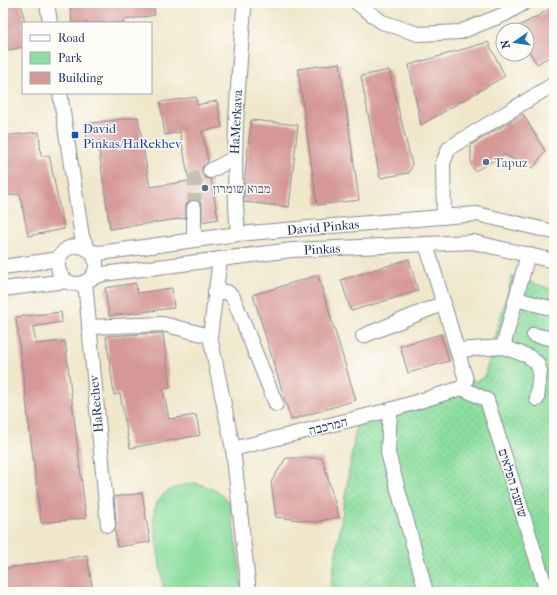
<svg xmlns="http://www.w3.org/2000/svg" width="557" height="595" viewBox="0 0 557 595" font-family="'IM FELL French Canon','Frank Ruhl Libre',serif">
<style>
.grass{fill:url(#grass-dots);stroke:#54867e}
.park{fill:#8cde9f;stroke:#54867e}
.building{fill:#d59896}
.lines{fill:none;stroke-linecap:round;stroke-linejoin:round}
.minor-tunnel{stroke:#c5c2b5;stroke-width:14;stroke-dasharray:14 7;stroke-linecap:butt}
.minor-casing{stroke:#868b94;stroke-width:16}
.minor{stroke:#fff;stroke-width:14}
.transit-dot{fill:#1a4fb4;stroke:#fdfcf7;stroke-width:1.5}
.service-dot{fill:#5c6f8a;stroke:#fdfcf7;stroke-width:1.5}
.labels{text-anchor:middle;dominant-baseline:central;stroke-width:3;stroke-linejoin:round;paint-order:stroke}
.street-label{font-size:13px;fill:#1b2f5e;stroke:#fdfcf7}
.transit-label{font-size:13px;fill:#164399;stroke:#fdfcf7;text-anchor:start}
.service-label{font-size:13px;fill:#4e5e75;stroke:#fdfcf7;text-anchor:start}
</style>
<defs>
<pattern id="grass-dots" width="8" height="8" patternUnits="userSpaceOnUse"><rect width="8" height="8" fill="#8cde9f"/><path d="M2 2h.1M6 6h.1" fill="none" stroke="#78bf8b" stroke-width="1.8" stroke-linecap="round"/></pattern>
</defs>
<rect width="100%" height="100%" fill="#fdfcf7"/>
<filter id="ink" filterUnits="userSpaceOnUse"><feTurbulence type="fractalNoise" baseFrequency=".025" numOctaves="2"/><feDisplacementMap in="SourceGraphic" scale="8" xChannelSelector="R" yChannelSelector="G"/><feConvolveMatrix kernelMatrix="1 2 1 2 8 2 1 2 1" color-interpolation-filters="sRGB"/></filter>
<filter id="wash" filterUnits="userSpaceOnUse"><feTurbulence type="fractalNoise" baseFrequency=".012" numOctaves="4" result="noise"/><feDisplacementMap in="SourceGraphic" scale="16" xChannelSelector="R" yChannelSelector="G"/><feGaussianBlur stdDeviation="0.9" result="paint"/><feColorMatrix in="noise" values="0 0 0 0 0 0 0 0 0 0 0 0 0 0 0 0 0 1.4 0 .05"/><feComposite in="paint" operator="in"/></filter>
<g filter="url(#wash)">
<rect width="100%" height="100%" fill="#f0e7cb"/>
<polygon class="grass" points="512,276 554,290 554,592 330,592 357,421 484,378"/>
<path class="park" d="M 193,483 C 209,486 220,491 230,504 L 243,592 L 164,592 L 153,517 C 157,492 171,488 193,483 Z"/>
<g id="blocks">
<g class="building">
<polygon points="3,3 21,3 25,23 23,23 23,47 3,51"/>
<polygon points="70,3 153,3 155,15 123,20 124,23 72,23"/>
<polygon points="554,7 554,54 537,64 527,48 527,30 512,30"/>
<polygon points="488,42 505,76 421,125 409,65"/>
<polygon points="340,63 359,200 317,205 298,69"/>
<polygon points="389,70 412,165 409,173 380,178 361,76"/>
<polygon points="196,97 197,105 217,101 222,127 202,131 208,162 203,166 202,171 205,178 211,179 218,219 202,222 202,204 194,200 186,204 186,218 110,229 98,144 88,145 85,124 138,117 150,187 189,181 180,132 165,135 160,102"/>
<polygon points="523,114 545,151 533,168 504,155 475,171 471,165 471,145"/>
<polygon points="251,120 298,125 289,207 244,202 244,186"/>
<polygon points="39,132 41,156 49,155 64,229 28,236 20,194 3,196 3,179 7,179 3,157 3,136"/>
<polygon points="409,259 418,291 351,311 341,280"/>
<polygon points="318,275 356,400 291,420 253,295"/>
<polygon points="136,283 137,293 172,288 174,308 109,316 105,288"/>
<polygon points="61,312 62,322 33,327 36,344 65,341 86,518 41,523 16,317"/>
<polygon points="163,333 170,388 163,389 169,419 196,415 200,435 130,448 120,394 114,395 106,336"/>
<polygon points="441,334 449,361 408,373 400,346"/>
<polygon points="286,458 322,458 339,517 315,522 276,517 271,482"/>
<polygon points="142,493 150,542 117,547 115,530 116,524 114,497"/>
<polygon points="87,555 93,592 3,592 3,569"/>
</g>
</g>
</g>
<g filter="url(#ink)">
<use href="#blocks" fill-opacity="0" stroke="#868b94" stroke-width="1"/>
<g class="lines">
<polyline class="minor-tunnel" points="194,208 195,179 210,171"/>
<defs>
<g id="minor">
<polyline points="47,3 50,23"/>
<polyline points="357,3 382,22 418,34 460,32 505,14 524,3"/>
<polyline points="60,93 82,237 89,250"/>
<polyline points="210,171 234,158"/>
<polyline points="194,208 194,240"/>
<polyline points="444,217 443,163 449,148 554,84"/>
<path d="M 238,234 C 231,159 238,84 244,9"/>
<circle cx="77" cy="265" r="19"/>
<polyline points="91,252 100,253 238,234 477,214 554,232"/>
<polyline points="220,259 210,336 233,449 390,410 462,388 466,380 426,244"/>
<polyline points="3,267 59,259"/>
<polyline points="90,279 103,274 292,250 473,242 554,261"/>
<polyline points="85,282 108,525"/>
<polyline points="3,289 66,281"/>
<polyline points="215,292 227,292 233,297 276,404"/>
<polyline points="516,299 554,309"/>
<polyline points="89,327 163,324 210,336"/>
<polyline points="534,335 554,339"/>
<polyline points="363,336 444,303"/>
<polyline points="503,347 528,254"/>
<polyline points="457,350 503,347 528,356 537,363 540,371 537,399"/>
<polyline points="462,388 487,400 547,592"/>
<polyline points="390,410 388,453 426,592"/>
<polyline points="233,449 249,592"/>
</g>
</defs>
<use href="#minor" class="minor-casing"/>
<use href="#minor" class="minor"/>
</g>
</g>
<rect class="transit-dot" x="71" y="131" width="8" height="8" rx="2"/>
<g class="service-dot">
<circle cx="486" cy="162" r="4"/>
<circle cx="205" cy="188" r="4"/>
</g>
<g class="labels">
<g class="street-label">
<text transform="translate(236 122) rotate(-87)">HaMerkava</text>
<text transform="translate(323 227) rotate(-5)">David Pinkas</text>
<text transform="translate(322 249) rotate(-3)">Pinkas</text>
<text transform="translate(96 404) rotate(-95)">HaRechev</text>
<text transform="translate(328 426) rotate(-14)">המרכבה</text>
<text transform="translate(513 483) rotate(73)">שושנת הפלאים</text>
</g>
<g class="transit-label">
<text x="83" y="128">David<tspan x="83" dy="15">Pinkas/HaRekhev</tspan></text>
</g>
<g class="service-label">
<text x="494" y="162">Tapuz</text>
<text x="213" y="188">מבוא שומרון</text>
</g>
</g>
<rect width="557" height="595" fill="none" stroke="#fdfcf7" stroke-width="16"/>
<rect x="22" y="22" width="130" height="72" fill="#fdfcf7" stroke="#a3aaba"/>
<rect x="30" y="35" width="20" height="6" fill="#ffffff" stroke="#a3aaba"/>
<text x="58" y="42" font-size="12" fill="#1b2f5e">Road</text>
<rect x="30" y="52" width="20" height="12" fill="#8cde9f" stroke="#a3aaba"/>
<text x="58" y="62" font-size="12" fill="#1b2f5e">Park</text>
<rect x="30" y="72" width="20" height="12" fill="#d59896" stroke="#a3aaba"/>
<text x="58" y="82" font-size="12" fill="#1b2f5e">Building</text>
<g transform="translate(515 42) rotate(257)"><circle r="19" fill="#fdfcf7" stroke="#a3aaba"/>
<path d="M0-3L7 15L0 10L-7 15Z" fill="#1f6fb2"/>
<text y="-6" font-size="11" font-weight="bold" text-anchor="middle" fill="#1b2f5e">N</text>
</g>
</svg>
